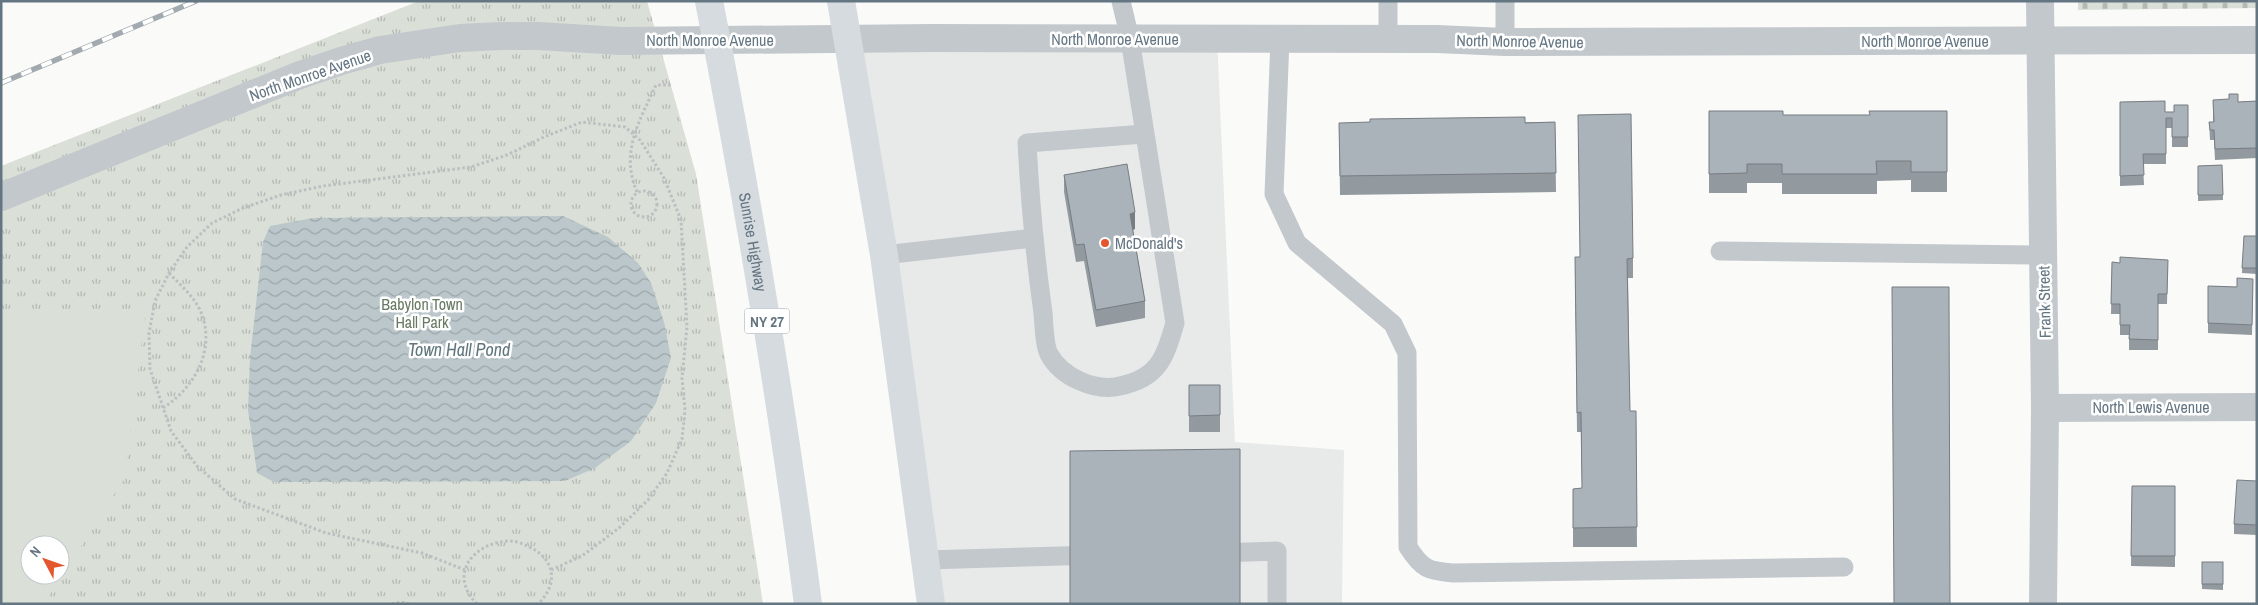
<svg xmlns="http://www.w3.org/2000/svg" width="2258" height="605" viewBox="0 0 2258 605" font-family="'Archivo Narrow',sans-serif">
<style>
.built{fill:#e8e9e9}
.cemetery{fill:url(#cemetery-stones)}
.park{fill:url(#park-tufts);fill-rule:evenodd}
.garden{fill:#dadfd7;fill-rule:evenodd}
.water{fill:url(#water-waves)}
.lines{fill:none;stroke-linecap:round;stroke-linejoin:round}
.path{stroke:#bbbfc2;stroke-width:3;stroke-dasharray:2.5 2.5;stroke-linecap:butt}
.service{stroke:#c3c8cc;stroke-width:19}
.minor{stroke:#c3c8cc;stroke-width:28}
.tertiary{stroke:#c3c8cc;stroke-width:28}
.trunk{stroke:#d6dbdf;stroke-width:28}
.rail-casing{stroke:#a2aab0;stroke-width:5.5}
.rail{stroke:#fff;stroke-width:4;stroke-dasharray:11;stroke-linecap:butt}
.wall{fill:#929a9f}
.shaded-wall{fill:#777d82}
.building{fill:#aab3b9;stroke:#777d82}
.poi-dot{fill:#e4572e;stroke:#fff;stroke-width:2}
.labels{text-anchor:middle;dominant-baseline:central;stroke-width:5;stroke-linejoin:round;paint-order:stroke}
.shield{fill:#fff;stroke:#939fa8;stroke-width:1}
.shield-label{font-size:15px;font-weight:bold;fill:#657683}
.street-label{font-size:16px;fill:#657683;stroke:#fff}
.poi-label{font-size:16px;fill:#657683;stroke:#fff;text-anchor:start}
.park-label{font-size:16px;fill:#687a64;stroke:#fff}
.water-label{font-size:18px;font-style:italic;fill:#60757c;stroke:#fff}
</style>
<defs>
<pattern id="cemetery-stones" width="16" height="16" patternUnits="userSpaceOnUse" patternTransform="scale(1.25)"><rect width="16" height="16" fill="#dadfd7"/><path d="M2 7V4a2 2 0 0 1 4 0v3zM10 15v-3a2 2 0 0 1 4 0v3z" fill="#b4b9b4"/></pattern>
<pattern id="park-tufts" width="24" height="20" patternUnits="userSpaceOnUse" patternTransform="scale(1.25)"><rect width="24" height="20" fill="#dadfd7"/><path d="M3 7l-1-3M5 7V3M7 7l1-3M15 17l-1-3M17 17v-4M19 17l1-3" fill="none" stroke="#b4b9b4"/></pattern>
<pattern id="water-waves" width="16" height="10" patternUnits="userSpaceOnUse" patternTransform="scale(1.25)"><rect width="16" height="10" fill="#bbc7cb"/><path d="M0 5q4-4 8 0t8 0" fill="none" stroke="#9ca6aa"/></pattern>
</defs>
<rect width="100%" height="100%" fill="#fafaf8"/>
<polygon class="built" points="848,39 1217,39 1235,442 1344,450 1342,604 931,604"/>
<polygon class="cemetery" points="2078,1 2257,1 2257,8 2078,10"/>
<path class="park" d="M 419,1 L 647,1 L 696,174 L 763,604 L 1,604 L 1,166 ZM 30,545 L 60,545 L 60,575 L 30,575 Z"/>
<path class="garden" d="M 146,310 L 124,479 L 44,604 L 1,604 L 1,317 ZM 30,545 L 60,545 L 60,575 L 30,575 Z"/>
<polygon class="water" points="563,216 608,237 638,263 651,283 664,322 671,358 656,403 631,441 595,468 565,481 274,482 257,473 248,410 250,358 263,242 270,226 313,218"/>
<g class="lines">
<g class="path">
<circle cx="644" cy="204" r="13"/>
<path d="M 637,192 C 620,152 639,122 656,85 L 671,85"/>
<path d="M 163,408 C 195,387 216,350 201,312 C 194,296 180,285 169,273"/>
<polyline points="465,570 422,553 326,533 235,499 197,466 171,431 150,369 149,333 155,301 169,273 187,247 212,223 243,208 281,195 323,186 471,167 507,155 544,137 582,122 625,127 640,140 664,178 681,220 687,327 682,378 685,410 682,439 667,473 648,500 619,528 582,556 551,570"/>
<polyline points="392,604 401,602 409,604"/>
<path d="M 477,604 C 447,574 474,542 510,541 C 518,541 528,546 535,550 C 557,564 556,587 538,604"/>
</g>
<g class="service">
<path d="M 1121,1 L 1130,39 L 1175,323 C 1165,357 1159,378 1120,386 C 1095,392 1061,377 1049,354 C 1044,345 1044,323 1043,313 C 1035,256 1030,200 1027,143 L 1144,134"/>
<polyline points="1505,1 1505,42"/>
<path d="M 1280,39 L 1274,194 L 1297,243 L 1393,324 L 1407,353 L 1408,547 C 1422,569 1428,571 1453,573 L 1844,567"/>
<polyline points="1388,39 1388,1"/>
<polyline points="1720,251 2043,255"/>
<polyline points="884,255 1033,238"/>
<polyline points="1216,553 1277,551 1277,604"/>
<polyline points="927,560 1096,555"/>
</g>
<g class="minor">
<polyline points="1,197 300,75 341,61 380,50 460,38 501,36 538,36 621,41 931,38 1437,39 1505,42 2257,40"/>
<polyline points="2045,408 2257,407"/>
</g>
<polyline class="tertiary" points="2040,1 2045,408 2043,604"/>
<g class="trunk">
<path id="s1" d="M 709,1 C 748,201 782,402 808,604"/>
<polyline points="841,1 884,255 931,604"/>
</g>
<defs>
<polyline id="rail" points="1,83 196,1"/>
</defs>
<use href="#rail" class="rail-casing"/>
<use href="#rail" class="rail"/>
</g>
<g class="wall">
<polygon points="2213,100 2238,102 2257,101 2257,158 2215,160 2214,140 2210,140 2209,122 2213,122"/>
<polygon points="2120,102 2165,112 2174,112 2188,105 2188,147 2172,147 2172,128 2166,128 2166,164 2143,164 2144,185 2120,186"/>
<polygon points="1709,111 1783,115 1869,115 1947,111 1947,192 1911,192 1911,180 1877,181 1877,194 1782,194 1782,183 1747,183 1747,193 1709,193"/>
<polygon points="1555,122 1556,192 1340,195 1339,123"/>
<polygon points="2222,165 2223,200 2198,201 2198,166"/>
<polygon points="1064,175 1135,229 1133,230 1145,301 1145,318 1096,327 1084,261 1076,262 1064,192"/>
<polygon points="2244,236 2257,236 2257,274 2242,273"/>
<polygon points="1575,257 1633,258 1633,278 1628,278 1630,411 1636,411 1637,547 1573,547 1573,489 1582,488 1581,432 1577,432"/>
<polygon points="2168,260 2167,304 2158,304 2158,350 2129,350 2129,335 2120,335 2120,314 2111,314 2112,262 2120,263"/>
<polygon points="2253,279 2252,335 2208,333 2208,286 2237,287"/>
<rect x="1189" y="385" width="31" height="47"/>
<polygon points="2257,481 2257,535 2234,534 2234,524"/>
<polygon points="2132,486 2175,486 2175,567 2131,566"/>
<polygon points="2202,562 2223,562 2223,590 2202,589"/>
</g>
<polygon class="shaded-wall" points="1135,212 1135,229 1130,230 1130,214"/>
<g class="building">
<polygon points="2229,94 2238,94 2238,102 2257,101 2257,148 2215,149 2214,130 2210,130 2209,122 2214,122 2213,100 2229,99"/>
<polygon points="2165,101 2165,112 2174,112 2174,105 2188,105 2188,137 2172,137 2172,118 2166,118 2166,154 2143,154 2144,175 2120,176 2120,102"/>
<polygon points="1709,111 1783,111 1783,115 1870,115 1869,111 1947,111 1947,172 1911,172 1911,161 1876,161 1877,174 1782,174 1782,164 1747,164 1747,173 1709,174"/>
<polygon points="1631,114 1633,258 1627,259 1630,411 1636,411 1637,527 1573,528 1573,489 1582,488 1581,412 1577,413 1575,257 1580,257 1578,115"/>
<polygon points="1525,117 1525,123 1555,122 1556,173 1340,176 1339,123 1370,122 1370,119"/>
<polygon points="1127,164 1135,212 1130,214 1145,301 1096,310 1084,244 1076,245 1064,175"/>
<polygon points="2222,165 2223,195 2198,195 2198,166"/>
<polygon points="2244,236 2257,236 2257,268 2242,268"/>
<polygon points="2120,257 2168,260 2167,294 2158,294 2158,340 2129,339 2130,325 2120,325 2120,304 2111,304 2112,262 2120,263"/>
<polygon points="2237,278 2253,279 2252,325 2208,323 2208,286 2237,287"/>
<polygon points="1892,287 1949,287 1950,604 1894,604"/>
<polygon points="1189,385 1220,385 1220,415 1189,416"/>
<polygon points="1240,449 1240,604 1070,604 1070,451"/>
<polygon points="2237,480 2257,481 2257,525 2234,524"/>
<polygon points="2132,486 2175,486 2175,556 2131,556"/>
<rect x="2202" y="562" width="21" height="22"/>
</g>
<circle class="poi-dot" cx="1105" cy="243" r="5"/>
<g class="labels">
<rect class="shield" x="744.5" y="308.5" width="45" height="25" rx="4"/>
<g class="shield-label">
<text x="767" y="321">NY 27</text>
</g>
<g class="street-label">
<text x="1115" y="39">North Monroe Avenue</text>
<text x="710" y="40">North Monroe Avenue</text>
<text transform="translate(1520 41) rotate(1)">North Monroe Avenue</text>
<text x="1925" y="41">North Monroe Avenue</text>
<text transform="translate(310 75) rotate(-19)">North Monroe Avenue</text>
<text stroke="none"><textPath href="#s1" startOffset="245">Sunrise Highway</textPath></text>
<text transform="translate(2044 302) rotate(-91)">Frank Street</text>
<text x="2151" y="407">North Lewis Avenue</text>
</g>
<g class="poi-label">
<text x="1115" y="243">McDonald's</text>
</g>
<g class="park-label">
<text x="422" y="304">Babylon Town<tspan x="422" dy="18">Hall Park</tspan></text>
</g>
<g class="water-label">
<text x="459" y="349">Town Hall Pond</text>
</g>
</g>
<rect width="2258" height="605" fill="none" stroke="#657683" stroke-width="5"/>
<g transform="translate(45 560) rotate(311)"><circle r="24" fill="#ffffff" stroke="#c1c8cd"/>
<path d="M0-4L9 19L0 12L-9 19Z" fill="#e4572e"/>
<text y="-8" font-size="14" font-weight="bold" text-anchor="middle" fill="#657683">N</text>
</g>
</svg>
